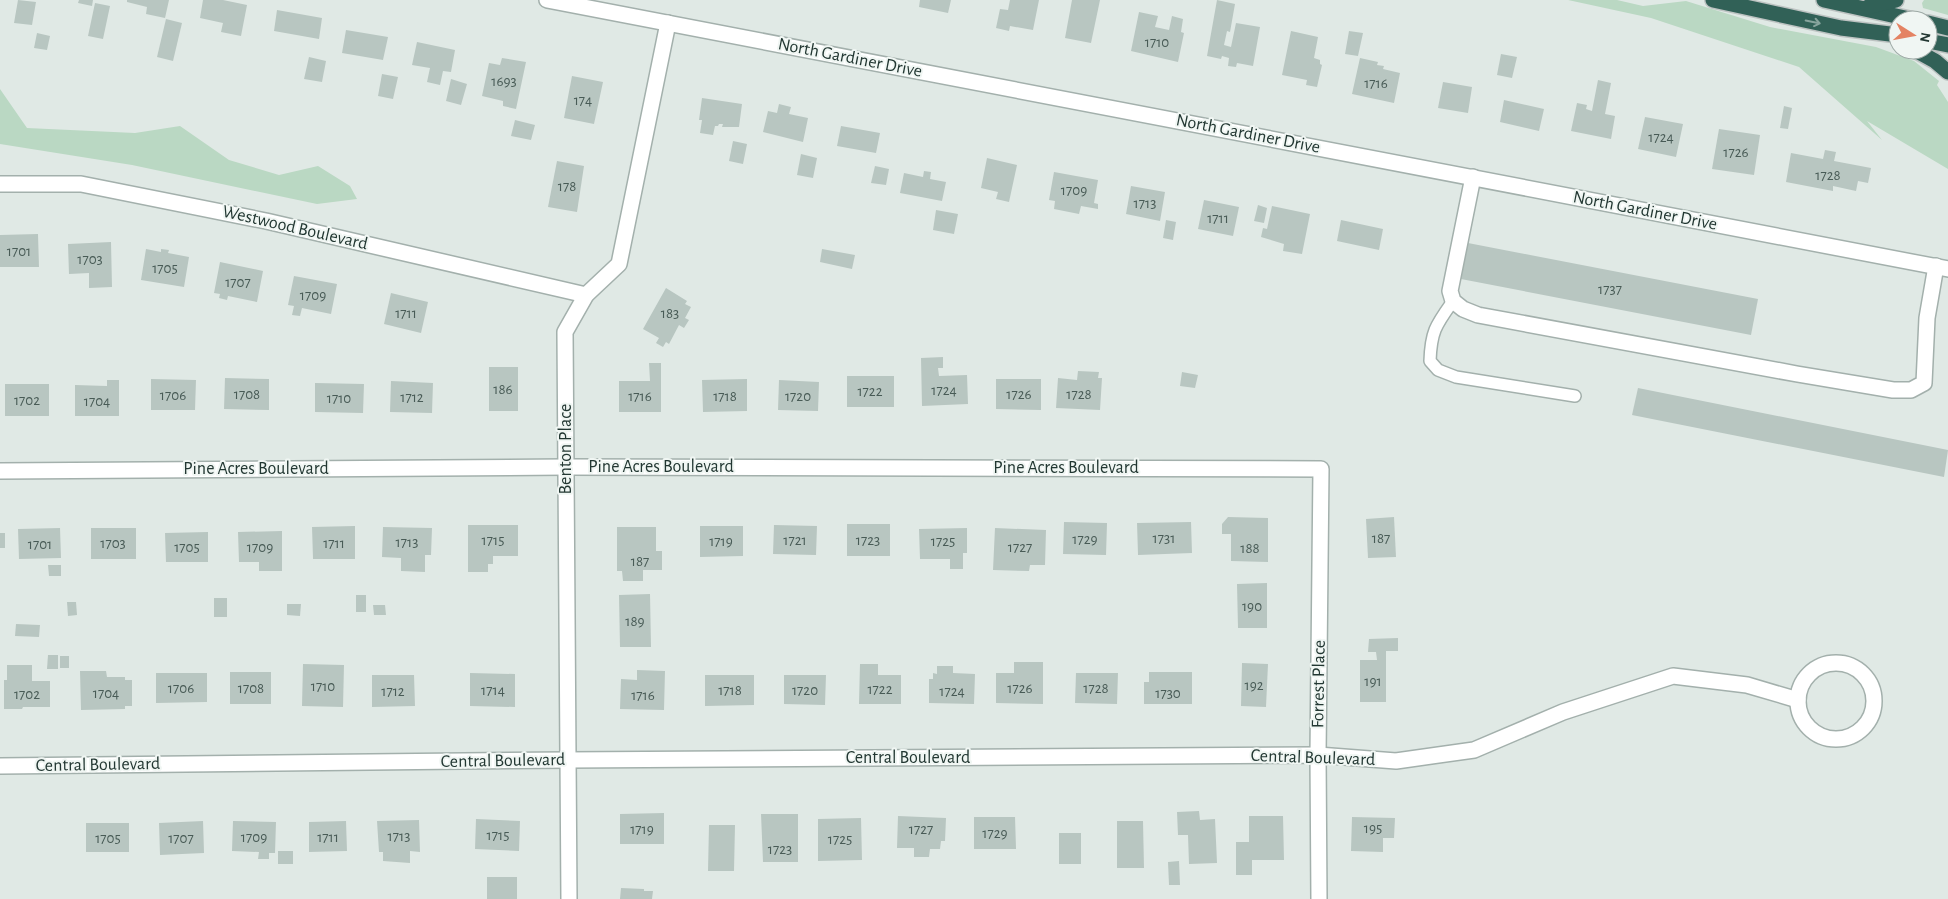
<svg xmlns="http://www.w3.org/2000/svg" width="1948" height="899" viewBox="0 0 1948 899" font-family="'Alegreya Sans',sans-serif">
<style>
.green{fill:#bad8c3}
.building{fill:#b8c6c1}
.lines{fill:none;stroke-linecap:round;stroke-linejoin:round}
.service-casing{stroke:#a3b0ac;stroke-width:14}
.minor-casing{stroke:#a3b0ac;stroke-width:18}
.motorway-casing{stroke:#bdc3c2;stroke-width:18}
.service{stroke:#fff;stroke-width:11}
.minor{stroke:#fff;stroke-width:15}
.motorway{stroke:#316157;stroke-width:15}
.oneway{stroke:#87a49d}
.labels{text-anchor:middle;dominant-baseline:central;stroke-width:4;stroke-linejoin:round;paint-order:stroke}
.number-label{font-size:15px;fill:#485b56}
.street-label{font-size:18px;fill:#223732;stroke:#f0f6f3}
</style>
<rect width="100%" height="100%" fill="#e0e9e5"/>
<g class="green">
<polygon points="1568,0 1617,0 1643,6 1686,1 1770,27 1876,47 1914,61 1939,81 1937,85 1948,102 1948,169 1867,121 1882,140 1799,67 1651,18"/>
<polygon points="1924,0 1948,0 1948,15 1923,8 1922,3"/>
<polygon points="0,89 27,128 135,133 180,126 229,160 279,175 318,166 350,186 357,199 317,204 132,165 0,144"/>
</g>
<g class="building">
<polygon points="18,0 36,2 32,25 14,23"/>
<polygon points="79,0 93,0 92,6 78,3"/>
<polygon points="127,0 169,0 165,18 146,14 147,7 127,2"/>
<polygon points="203,0 223,0 247,5 241,36 221,32 223,23 200,18"/>
<polygon points="920,0 951,0 948,13 919,7"/>
<polygon points="1010,0 1039,0 1033,30 1010,26 1009,31 996,28 1000,9 1008,10"/>
<polygon points="1072,0 1100,0 1091,43 1065,38"/>
<polygon points="1217,0 1235,4 1230,32 1227,31 1224,45 1231,47 1236,23 1260,27 1253,66 1237,63 1236,67 1228,66 1229,58 1222,56 1221,59 1207,56"/>
<polygon points="95,3 110,6 103,39 88,36"/>
<polygon points="277,10 322,18 319,39 274,31"/>
<polygon points="1139,12 1158,16 1155,27 1169,30 1172,16 1183,19 1181,32 1184,33 1178,62 1131,51"/>
<polygon points="166,19 182,23 173,61 157,57"/>
<polygon points="346,30 388,37 383,60 342,53"/>
<polygon points="1291,31 1318,37 1314,58 1320,60 1320,64 1322,65 1317,87 1306,85 1307,80 1282,75"/>
<polygon points="1349,31 1363,33 1358,56 1345,54"/>
<polygon points="37,33 50,36 47,50 34,48"/>
<polygon points="417,42 455,50 451,72 443,71 440,85 427,82 430,68 412,65"/>
<polygon points="1501,54 1517,57 1512,78 1497,75"/>
<polygon points="309,57 326,61 322,82 304,79"/>
<polygon points="502,58 526,62 516,109 503,106 503,101 482,96 489,63 500,65"/>
<polygon points="1360,58 1378,62 1377,65 1384,66 1383,69 1400,73 1394,103 1352,94"/>
<polygon points="382,74 398,77 393,99 378,96"/>
<polygon points="572,76 603,82 594,124 564,118"/>
<polygon points="451,79 467,84 461,105 446,101"/>
<polygon points="1598,80 1611,83 1605,114 1615,116 1611,139 1571,131 1577,103 1587,105 1586,109 1592,111"/>
<polygon points="1443,82 1472,87 1468,113 1438,108"/>
<polygon points="702,98 742,104 739,127 722,127 723,124 719,124 718,126 715,126 713,135 700,133 702,120 699,120"/>
<polygon points="1504,100 1544,109 1539,131 1500,122"/>
<polygon points="779,104 791,107 789,114 808,118 803,142 763,132 768,111 777,113"/>
<polygon points="1784,106 1792,108 1788,129 1780,128"/>
<polygon points="1645,117 1683,124 1676,157 1638,149"/>
<polygon points="515,120 535,125 531,140 511,136"/>
<polygon points="841,126 880,133 876,153 837,146"/>
<polygon points="1719,129 1760,135 1754,175 1712,169"/>
<polygon points="733,141 747,144 743,164 729,161"/>
<polygon points="1825,150 1836,152 1834,161 1871,168 1868,183 1858,181 1856,191 1833,186 1833,191 1786,182 1791,153 1823,159"/>
<polygon points="801,154 817,158 813,178 797,175"/>
<polygon points="987,158 1017,165 1009,202 996,199 998,192 981,188"/>
<polygon points="557,161 584,166 577,212 548,207"/>
<polygon points="875,166 889,169 886,185 871,183"/>
<polygon points="924,171 931,172 930,179 946,182 942,201 900,193 904,173 923,177"/>
<polygon points="1054,172 1098,180 1094,203 1098,204 1098,209 1081,206 1079,214 1054,209 1055,201 1049,200"/>
<polygon points="1131,186 1165,192 1160,221 1126,214"/>
<polygon points="1204,200 1239,207 1233,236 1198,229"/>
<polygon points="1258,205 1267,208 1264,223 1254,221"/>
<polygon points="1272,206 1310,214 1302,254 1283,251 1284,244 1261,237 1263,228 1267,229"/>
<polygon points="936,210 958,214 954,234 933,230"/>
<polygon points="1166,220 1176,222 1173,240 1163,238"/>
<polygon points="1341,220 1383,229 1379,250 1337,241"/>
<polygon points="38,234 39,267 0,267 0,235"/>
<polygon points="111,242 112,287 89,288 89,273 69,274 68,244"/>
<polygon points="1468,243 1758,299 1751,335 1461,279"/>
<polygon points="146,249 161,252 161,249 169,250 168,253 189,257 184,287 141,280"/>
<polygon points="822,249 855,255 852,269 820,262"/>
<polygon points="220,262 263,271 257,302 228,296 227,300 219,298 220,294 214,293"/>
<polygon points="294,276 337,284 331,314 302,308 300,316 292,315 294,306 288,305"/>
<polygon points="666,288 687,301 685,304 691,307 685,318 689,320 684,328 679,325 669,344 666,342 663,347 656,343 659,338 643,329"/>
<polygon points="391,293 428,302 421,333 384,324"/>
<polygon points="943,357 943,368 938,368 939,376 967,375 968,404 922,406 921,358"/>
<polygon points="649,363 661,363 661,412 619,412 619,381 650,381"/>
<rect x="489" y="367" width="29" height="44"/>
<polygon points="1078,371 1099,372 1098,378 1102,378 1100,410 1056,408 1058,378 1077,380"/>
<polygon points="1182,372 1198,375 1195,388 1180,386"/>
<rect x="847" y="376" width="47" height="31"/>
<polygon points="225,378 269,379 269,410 224,409"/>
<polygon points="151,379 196,380 195,410 151,410"/>
<polygon points="747,379 747,411 703,412 702,380"/>
<polygon points="996,379 1041,379 1041,410 996,409"/>
<polygon points="107,380 119,380 119,416 75,416 75,385 107,386"/>
<polygon points="779,380 819,382 818,411 778,410"/>
<polygon points="391,381 433,383 432,413 390,412"/>
<polygon points="315,383 364,384 363,413 315,412"/>
<rect x="5" y="384" width="44" height="32"/>
<polygon points="1638,388 1948,450 1944,477 1632,415"/>
<polygon points="1228,517 1268,518 1268,562 1231,561 1231,534 1222,534 1222,524"/>
<polygon points="1394,517 1396,557 1368,558 1366,519"/>
<polygon points="1064,522 1107,523 1106,555 1063,554"/>
<polygon points="1191,522 1192,553 1138,555 1137,523"/>
<rect x="847" y="524" width="43" height="32"/>
<polygon points="468,525 518,525 518,556 493,556 493,564 488,564 488,572 468,572"/>
<polygon points="774,525 817,526 816,555 773,554"/>
<polygon points="355,526 355,559 313,559 312,527"/>
<polygon points="700,526 743,526 743,556 700,557"/>
<polygon points="383,527 432,528 431,555 425,555 425,572 401,571 401,558 382,557"/>
<polygon points="617,527 656,527 656,551 662,551 662,570 643,570 643,581 623,581 622,571 617,571"/>
<polygon points="60,528 61,558 19,559 18,529"/>
<rect x="91" y="528" width="45" height="31"/>
<polygon points="967,528 967,553 963,553 963,569 950,569 950,559 920,559 919,529"/>
<polygon points="995,528 1046,530 1045,565 1030,565 1029,571 993,570"/>
<polygon points="282,531 282,571 259,571 259,562 239,562 238,532"/>
<polygon points="208,532 208,562 166,562 165,533"/>
<rect x="0" y="533" width="5" height="15"/>
<polygon points="48,565 61,565 61,576 49,576"/>
<polygon points="1267,583 1267,628 1238,628 1237,584"/>
<polygon points="650,594 651,647 620,647 619,595"/>
<rect x="356" y="595" width="10" height="17"/>
<rect x="214" y="598" width="13" height="19"/>
<polygon points="67,602 76,602 77,615 68,616"/>
<polygon points="287,604 301,604 300,616 287,615"/>
<polygon points="373,605 385,605 386,615 374,615"/>
<polygon points="16,624 40,625 39,637 15,636"/>
<polygon points="1398,638 1398,651 1386,651 1386,702 1360,702 1360,660 1377,660 1376,652 1368,652 1369,639"/>
<polygon points="48,655 58,655 58,669 47,669"/>
<rect x="60" y="656" width="9" height="12"/>
<polygon points="1014,662 1043,662 1043,704 996,703 996,673 1014,673"/>
<polygon points="1242,663 1268,664 1266,707 1241,706"/>
<polygon points="303,664 344,665 343,707 302,706"/>
<polygon points="860,664 878,664 878,675 901,675 901,704 859,704"/>
<polygon points="7,665 32,665 32,681 50,681 50,707 23,707 22,709 4,709 4,680 7,680"/>
<polygon points="937,666 953,666 953,673 975,674 974,704 929,703 929,679 933,679 933,673 937,674"/>
<polygon points="637,670 665,671 664,710 620,709 621,679 637,680"/>
<polygon points="80,671 106,671 107,677 125,677 125,680 132,680 132,706 125,706 125,709 81,710"/>
<rect x="230" y="672" width="41" height="32"/>
<polygon points="1149,672 1192,672 1192,704 1144,704 1144,682 1149,682"/>
<polygon points="156,673 207,673 207,702 156,703"/>
<polygon points="470,673 515,674 515,707 470,706"/>
<polygon points="1076,673 1118,673 1117,704 1075,703"/>
<polygon points="372,675 414,675 415,706 372,707"/>
<polygon points="705,675 754,675 754,705 705,706"/>
<polygon points="784,675 826,675 825,705 784,704"/>
<polygon points="1199,811 1200,820 1215,819 1217,863 1189,864 1188,835 1178,835 1177,812"/>
<polygon points="664,813 664,844 620,844 620,814"/>
<polygon points="761,814 798,814 798,862 763,862"/>
<polygon points="898,816 946,818 945,841 941,841 940,849 930,849 929,857 914,857 914,848 897,848"/>
<polygon points="1249,816 1283,816 1284,860 1252,860 1252,875 1236,875 1236,842 1249,842"/>
<polygon points="974,817 1015,817 1016,849 974,849"/>
<polygon points="1352,817 1395,818 1394,838 1383,838 1383,852 1351,851"/>
<polygon points="861,818 862,860 818,861 818,819"/>
<polygon points="476,819 520,821 519,851 475,849"/>
<polygon points="419,820 420,852 410,851 410,863 383,861 383,852 379,852 377,821"/>
<polygon points="203,821 204,853 160,855 159,823"/>
<polygon points="233,821 276,822 275,853 269,853 269,859 258,859 259,852 232,851"/>
<polygon points="346,821 347,851 309,852 309,822"/>
<polygon points="1117,821 1143,821 1144,868 1117,868"/>
<rect x="86" y="823" width="43" height="29"/>
<polygon points="709,825 735,825 734,871 708,871"/>
<rect x="1059" y="833" width="22" height="31"/>
<rect x="278" y="851" width="15" height="13"/>
<polygon points="1179,861 1180,885 1169,885 1168,862"/>
<rect x="487" y="877" width="30" height="22"/>
<polygon points="621,888 644,889 644,891 653,891 652,899 620,899"/>
</g>
<g class="lines">
<defs>
<path id="service" d="M 1453,301 C 1436,325 1431,331 1430,361 L 1438,370 L 1456,377 L 1575,396"/>
<g id="minor">
<polyline points="547,0 1948,269"/>
<polyline points="1473,177 1450,291 1453,301 1463,309 1478,315 1797,374 1893,390 1911,390 1924,383 1927,318 1936,266"/>
<polyline points="0,184 81,184 266,221 586,295"/>
<polyline points="0,471 566,467 1321,469 1318,755 1319,899"/>
<circle cx="1836" cy="701" r="38"/>
<polyline points="0,766 567,760 1318,755 1396,761 1474,750 1563,712 1673,676 1747,685 1798,700"/>
<polyline points="569,899 565,332 586,295 619,264 668,23"/>
</g>
<g id="motorway">
<polyline points="1713,0 1841,28 1898,35"/>
<polyline points="1824,0 1914,20"/>
<polyline points="1868,7 1896,0"/>
<polyline points="1928,23 1948,28"/>
<polyline points="1928,41 1948,45"/>
<polyline points="1915,50 1935,61 1948,72"/>
</g>
</defs>
<use href="#service" class="service-casing"/>
<use href="#minor" class="minor-casing"/>
<use href="#motorway" class="motorway-casing"/>
<use href="#service" class="service"/>
<use href="#minor" class="minor"/>
<use href="#motorway" class="motorway"/>
</g>
<defs><path id="oneway-shaft" d="M-6 0H5M1.5-3L5.5 0L1.5 3" fill="none" stroke-width="1.6" stroke-linecap="round" stroke-linejoin="round" transform="scale(1.25)"/></defs>
<use class="oneway" href="#oneway-shaft" transform="translate(1813 22) rotate(12)"/>
<g class="labels">
<g class="number-label">
<text x="1157" y="42">1710</text>
<text x="504" y="81">1693</text>
<text x="1376" y="83">1716</text>
<text x="583" y="100">174</text>
<text x="1661" y="137">1724</text>
<text x="1736" y="152">1726</text>
<text x="1828" y="175">1728</text>
<text x="567" y="186">178</text>
<text x="1074" y="190">1709</text>
<text x="1145" y="203">1713</text>
<text x="1218" y="218">1711</text>
<text x="19" y="251">1701</text>
<text x="90" y="259">1703</text>
<text x="165" y="268">1705</text>
<text x="238" y="282">1707</text>
<text x="1610" y="289">1737</text>
<text x="313" y="295">1709</text>
<text x="406" y="313">1711</text>
<text x="670" y="313">183</text>
<text x="503" y="389">186</text>
<text x="944" y="390">1724</text>
<text x="870" y="391">1722</text>
<text x="247" y="394">1708</text>
<text x="1019" y="394">1726</text>
<text x="1079" y="394">1728</text>
<text x="173" y="395">1706</text>
<text x="640" y="396">1716</text>
<text x="725" y="396">1718</text>
<text x="798" y="396">1720</text>
<text x="412" y="397">1712</text>
<text x="339" y="398">1710</text>
<text x="27" y="400">1702</text>
<text x="97" y="401">1704</text>
<text x="1164" y="538">1731</text>
<text x="1381" y="538">187</text>
<text x="1085" y="539">1729</text>
<text x="493" y="540">1715</text>
<text x="795" y="540">1721</text>
<text x="868" y="540">1723</text>
<text x="721" y="541">1719</text>
<text x="943" y="541">1725</text>
<text x="407" y="542">1713</text>
<text x="113" y="543">1703</text>
<text x="334" y="543">1711</text>
<text x="40" y="544">1701</text>
<text x="187" y="547">1705</text>
<text x="260" y="547">1709</text>
<text x="1020" y="547">1727</text>
<text x="1250" y="548">188</text>
<text x="640" y="561">187</text>
<text x="1252" y="606">190</text>
<text x="635" y="621">189</text>
<text x="1373" y="681">191</text>
<text x="1254" y="685">192</text>
<text x="323" y="686">1710</text>
<text x="181" y="688">1706</text>
<text x="251" y="688">1708</text>
<text x="1020" y="688">1726</text>
<text x="1096" y="688">1728</text>
<text x="880" y="689">1722</text>
<text x="493" y="690">1714</text>
<text x="730" y="690">1718</text>
<text x="805" y="690">1720</text>
<text x="393" y="691">1712</text>
<text x="952" y="691">1724</text>
<text x="106" y="693">1704</text>
<text x="1168" y="693">1730</text>
<text x="27" y="694">1702</text>
<text x="643" y="695">1716</text>
<text x="1373" y="828">195</text>
<text x="642" y="829">1719</text>
<text x="921" y="829">1727</text>
<text x="995" y="833">1729</text>
<text x="498" y="835">1715</text>
<text x="399" y="836">1713</text>
<text x="254" y="837">1709</text>
<text x="328" y="837">1711</text>
<text x="108" y="838">1705</text>
<text x="181" y="838">1707</text>
<text x="840" y="839">1725</text>
<text x="780" y="849">1723</text>
</g>
<g class="street-label">
<text transform="translate(850 58) rotate(11)">North Gardiner Drive</text>
<text transform="translate(1248 134) rotate(11)">North Gardiner Drive</text>
<text transform="translate(1645 211) rotate(11)">North Gardiner Drive</text>
<text transform="translate(295 228) rotate(13)">Westwood Boulevard</text>
<text transform="translate(566 449) rotate(-90)">Benton Place</text>
<text x="661" y="467">Pine Acres Boulevard</text>
<text x="1066" y="468">Pine Acres Boulevard</text>
<text x="256" y="469">Pine Acres Boulevard</text>
<text transform="translate(1319 684) rotate(-89)">Forrest Place</text>
<text x="908" y="758">Central Boulevard</text>
<text transform="translate(1313 758) rotate(2)">Central Boulevard</text>
<text transform="translate(503 761) rotate(-1)">Central Boulevard</text>
<text transform="translate(98 765) rotate(-1)">Central Boulevard</text>
</g>
</g>
<g transform="translate(1913 35) rotate(101)"><circle r="24" fill="#f0f6f3" stroke="#9eaaa6"/>
<path d="M0-4L9 19L0 12L-9 19Z" fill="#e48363"/>
<text y="-8" font-size="14" font-weight="bold" text-anchor="middle" fill="#223732">N</text>
</g>
</svg>
